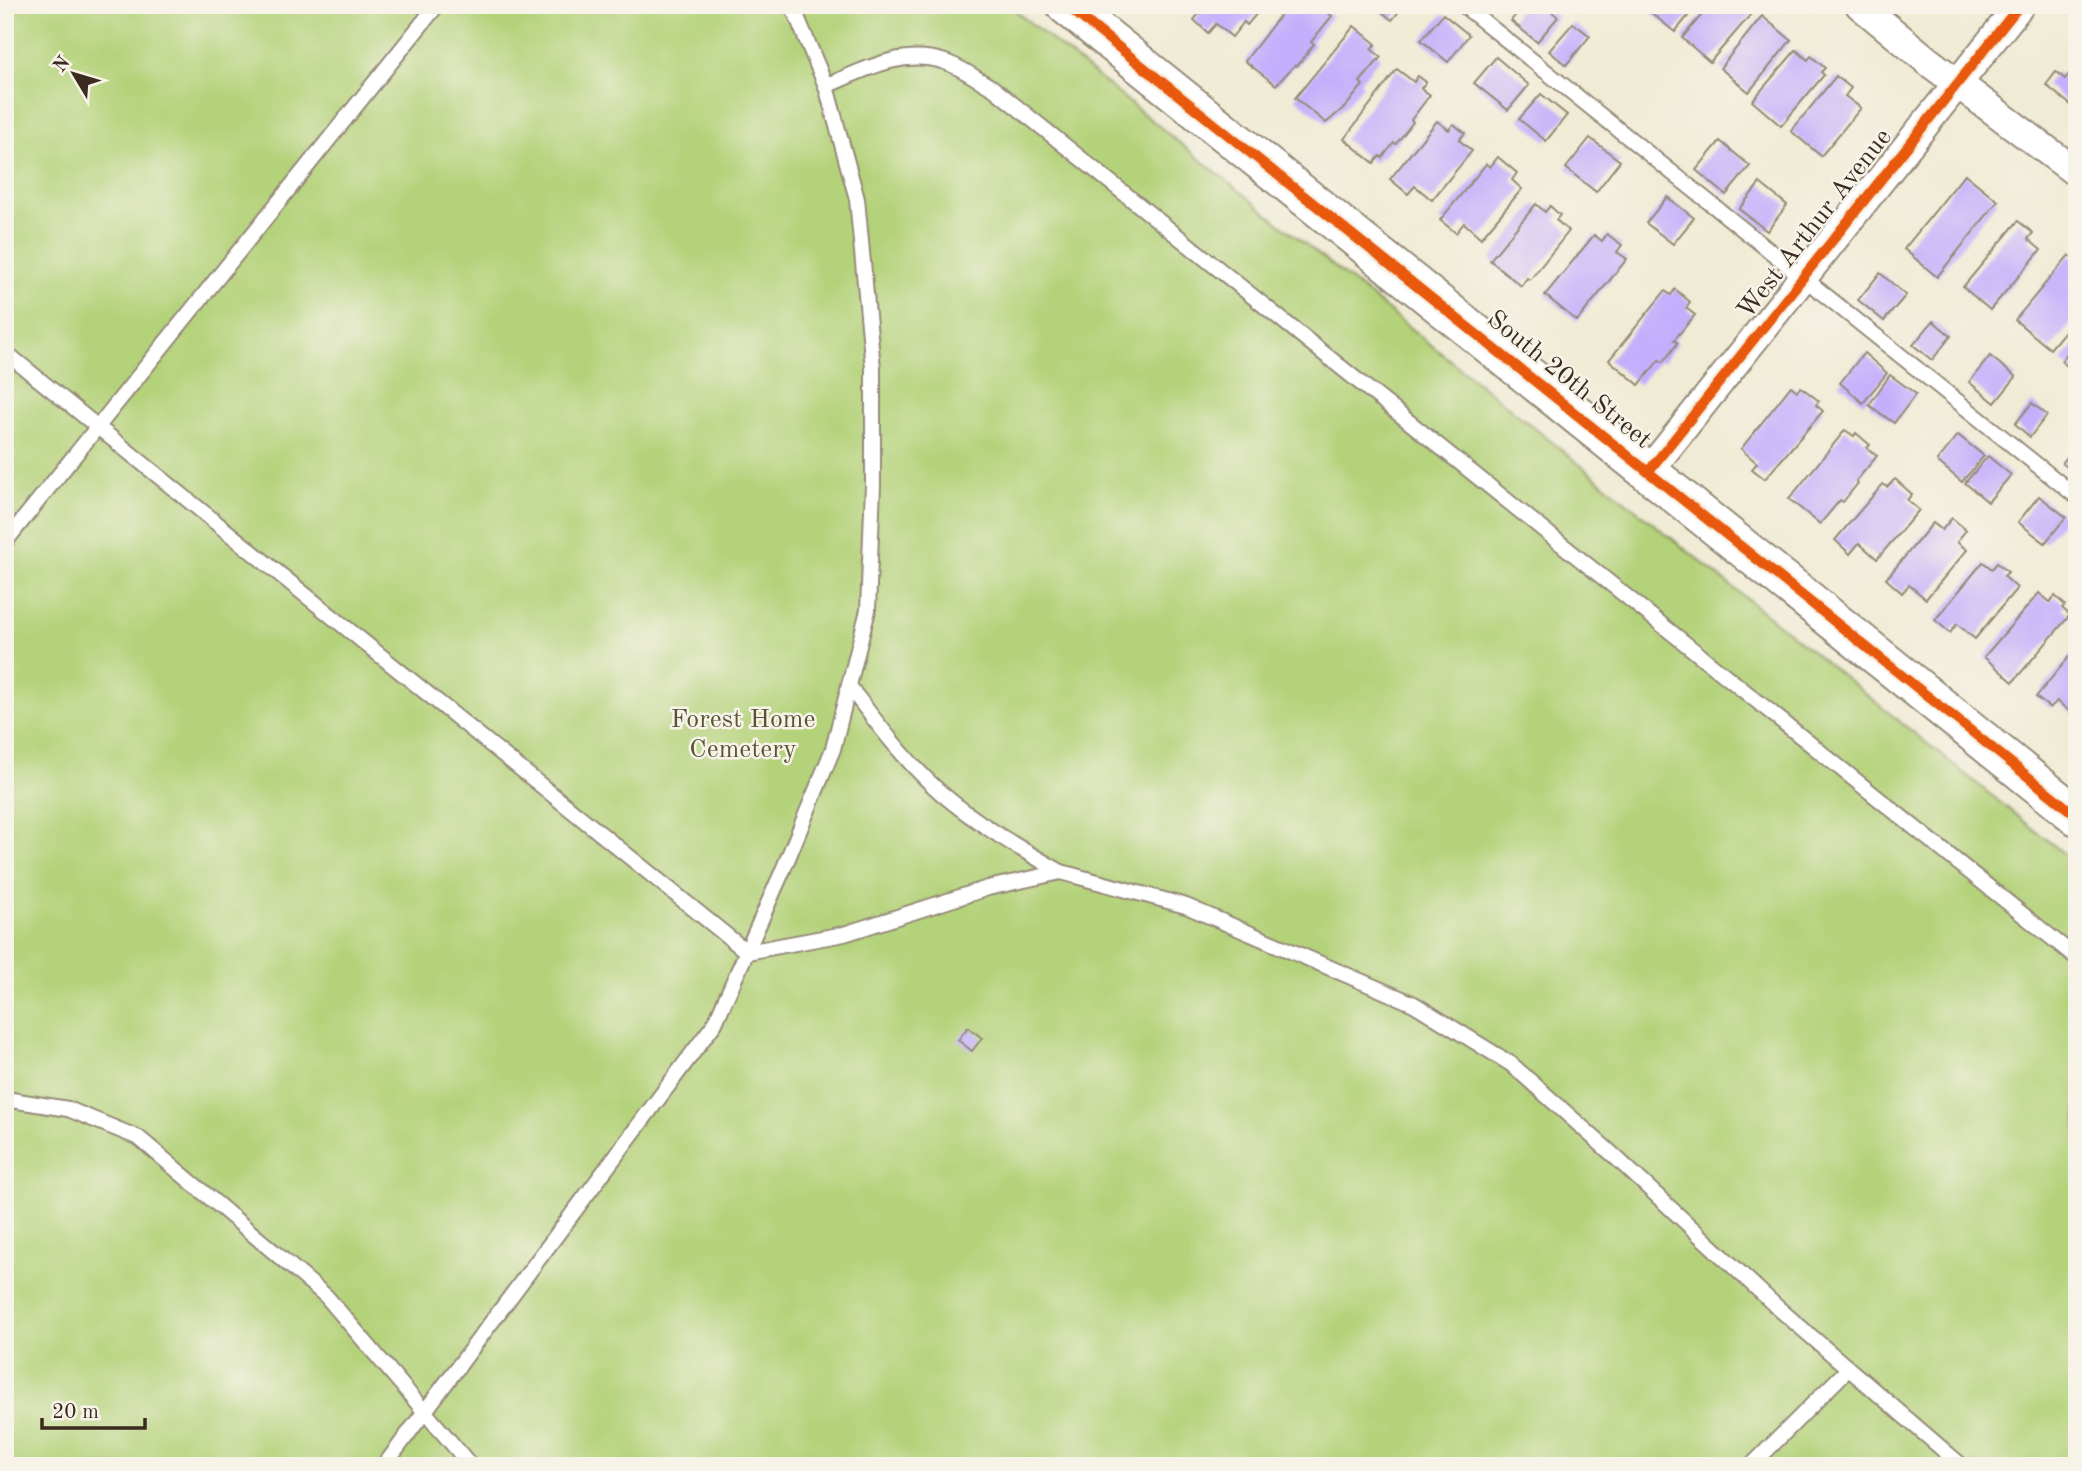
<svg xmlns="http://www.w3.org/2000/svg" width="2082" height="1471" viewBox="0 0 2082 1471" font-family="'Old Standard TT',serif">
<style>
.green{fill:#b4d279;stroke:#787e4c;stroke-width:2}
.building{fill:#c3affc}
.lines{fill:none;stroke-linecap:round;stroke-linejoin:round}
.lane-casing{stroke:#968a79;stroke-width:18}
.street-casing{stroke:#968a79;stroke-width:32}
.secondary-casing{stroke:#968a79;stroke-width:42}
.lane{stroke:#fff;stroke-width:14}
.street{stroke:#fff;stroke-width:28}
.secondary{stroke:#fff;stroke-width:38}
.cycleway-casing{stroke:#f7f3e8;stroke-width:15}
.cycleway{stroke:#e8590c;stroke-width:10}
.labels{text-anchor:middle;dominant-baseline:central;stroke-width:5;stroke-linejoin:round;paint-order:stroke}
.street-label{font-size:26px;fill:#3b2a1e;stroke:#f7f3e8}
.park-label{font-size:26px;fill:#595435;stroke:#f7f3e8}
</style>
<rect width="100%" height="100%" fill="#f7f3e8"/>
<filter id="ink" filterUnits="userSpaceOnUse"><feTurbulence type="fractalNoise" baseFrequency=".0143" numOctaves="2"/><feDisplacementMap in="SourceGraphic" scale="14" xChannelSelector="R" yChannelSelector="G"/><feConvolveMatrix kernelMatrix="1 2 1 2 8 2 1 2 1" color-interpolation-filters="sRGB"/></filter>
<filter id="wash" filterUnits="userSpaceOnUse"><feTurbulence type="fractalNoise" baseFrequency=".00686" numOctaves="4" result="noise"/><feDisplacementMap in="SourceGraphic" scale="28" xChannelSelector="R" yChannelSelector="G"/><feGaussianBlur stdDeviation="1.57" result="paint"/><feColorMatrix in="noise" values="0 0 0 0 0 0 0 0 0 0 0 0 0 0 0 0 0 1.4 0 .05"/><feComposite in="paint" operator="in"/></filter>
<g filter="url(#wash)">
<rect width="100%" height="100%" fill="#f0ebd4"/>
<polygon class="green" points="5,5 1008,5 2077,864 2077,1466 5,1466"/>
<g id="blocks">
<g class="building">
<polygon points="1206,5 1264,5 1247,25 1244,22 1232,37 1216,24 1208,33 1194,20"/>
<polygon points="1288,5 1326,5 1323,9 1332,16 1311,42 1314,44 1297,66 1295,65 1276,85 1245,61"/>
<polygon points="1373,5 1404,5 1392,20"/>
<polygon points="1523,5 1544,5 1558,17 1537,42 1511,21"/>
<polygon points="1647,5 1697,5 1675,32 1645,8"/>
<polygon points="1710,5 1743,5 1752,13 1710,62 1682,38"/>
<polygon points="1443,14 1469,35 1448,62 1421,40"/>
<polygon points="1762,16 1791,40 1749,92 1720,68"/>
<polygon points="1573,23 1590,36 1566,65 1549,51"/>
<polygon points="1354,26 1376,44 1371,49 1381,57 1360,82 1363,85 1346,106 1326,123 1295,98"/>
<polygon points="1796,50 1808,60 1811,56 1825,68 1821,72 1824,75 1781,126 1752,101"/>
<polygon points="1496,57 1529,85 1508,110 1474,83"/>
<polygon points="2077,63 2077,110 2046,85 2056,72 2065,79"/>
<polygon points="1397,69 1414,82 1418,76 1426,82 1421,88 1430,95 1411,120 1413,122 1396,144 1394,143 1382,158 1380,156 1374,163 1344,139"/>
<polygon points="1836,76 1851,88 1845,96 1861,108 1821,156 1791,131"/>
<polygon points="1541,94 1567,115 1546,141 1519,119"/>
<polygon points="1437,121 1449,130 1453,124 1465,133 1459,140 1472,151 1432,200 1415,186 1408,194 1390,179"/>
<polygon points="1590,138 1620,161 1596,192 1566,168"/>
<polygon points="1720,141 1750,166 1726,195 1696,170"/>
<polygon points="1498,157 1517,173 1512,180 1522,189 1481,238 1464,223 1456,233 1440,220 1486,164 1490,167"/>
<polygon points="1965,174 1998,201 1937,277 1904,249"/>
<polygon points="1760,183 1787,205 1767,231 1739,209"/>
<polygon points="1667,197 1694,218 1673,244 1646,223"/>
<polygon points="1536,204 1545,212 1550,206 1560,215 1556,220 1569,231 1530,280 1527,278 1521,286 1490,260"/>
<polygon points="2018,221 2033,233 2028,239 2041,250 1990,310 1963,287"/>
<polygon points="1607,234 1622,245 1617,252 1627,259 1577,321 1545,295 1594,235 1602,241"/>
<polygon points="2069,255 2077,261 2077,317 2050,349 2015,320"/>
<polygon points="1880,273 1906,295 1884,321 1858,300"/>
<polygon points="1675,289 1690,302 1686,308 1695,315 1674,340 1678,343 1663,362 1659,360 1639,385 1609,360 1665,291 1671,295"/>
<polygon points="1933,321 1951,336 1932,360 1913,345"/>
<polygon points="2077,342 2077,374 2061,361"/>
<polygon points="1864,353 1887,373 1863,403 1840,383"/>
<polygon points="1990,356 2016,377 1995,403 1969,382"/>
<polygon points="1890,375 1916,394 1894,423 1869,405"/>
<polygon points="1791,386 1797,391 1801,387 1819,401 1816,405 1823,411 1765,479 1752,469 1757,463 1741,449"/>
<polygon points="2032,403 2047,415 2030,437 2015,424"/>
<polygon points="1845,430 1854,436 1856,433 1870,445 1867,448 1877,456 1856,481 1858,483 1843,502 1840,500 1820,524 1789,499"/>
<polygon points="1958,435 1984,456 1962,482 1937,461"/>
<polygon points="2077,446 2077,474 2062,463"/>
<polygon points="1988,456 2011,475 1988,502 1965,483"/>
<polygon points="1895,479 1912,494 1907,500 1919,510 1877,559 1859,543 1850,554 1835,540 1883,484 1887,487"/>
<polygon points="2039,496 2066,517 2045,543 2018,522"/>
<polygon points="1952,518 1966,530 1957,542 1967,550 1926,599 1909,585 1902,593 1886,579 1933,523 1942,530"/>
<polygon points="1983,562 1992,569 1997,563 2008,572 2004,576 2017,588 1975,639 1957,624 1950,633 1935,620"/>
<polygon points="2039,593 2050,602 2055,596 2065,605 2062,608 2070,615 2013,682 1984,657"/>
<polygon points="2077,647 2077,709 2073,714 2057,701 2050,708 2036,697"/>
<polygon points="968,1027 982,1038 972,1051 958,1040"/>
</g>
</g>
</g>
<g filter="url(#ink)">
<use href="#blocks" fill-opacity="0" stroke="#968a79" stroke-width="2"/>
<g class="lines">
<defs>
<g id="lane">
<polyline points="1463,5 2077,497"/>
<path d="M 826,86 C 863,70 903,48 945,62 C 961,67 978,80 993,88 L 2077,958"/>
<polyline points="5,352 747,952 844,934 988,888 1061,872 1186,906 1414,1004 1511,1064 1611,1153 1777,1307 1962,1466"/>
<polyline points="5,542 437,5"/>
<path d="M 849,686 C 875,721 907,763 940,792 C 977,824 1019,848 1061,872"/>
<polyline points="5,1099 68,1109 139,1138 326,1296 471,1466"/>
<polyline points="384,1466 715,1023 783,870 833,749 868,610 873,485 873,368 857,199 826,86 792,5"/>
<polyline points="1751,1466 1848,1369"/>
</g>
<g id="street">
<polyline points="1860,5 1929,62 2077,173"/>
<polyline points="1648,472 2020,5"/>
</g>
<polyline id="secondary" points="1066,5 2077,816"/>
</defs>
<use href="#lane" class="lane-casing"/>
<use href="#street" class="street-casing"/>
<use href="#secondary" class="secondary-casing"/>
<use href="#lane" class="lane"/>
<use href="#street" class="street"/>
<use href="#secondary" class="secondary"/>
<defs>
<g id="cycleway">
<polyline points="1066,5 2077,816"/>
<polyline points="1648,472 2020,5"/>
</g>
</defs>
<use href="#cycleway" class="cycleway-casing"/>
<use href="#cycleway" class="cycleway"/>
</g>
</g>
<g class="labels">
<g class="street-label">
<text transform="translate(1815 224) rotate(-52)">West Arthur Avenue</text>
<text transform="translate(1569 380) rotate(39)">South 20th Street</text>
</g>
<g class="park-label">
<text x="743" y="720">Forest Home<tspan x="743" dy="30">Cemetery</tspan></text>
</g>
</g>
<rect width="2082" height="1471" fill="none" stroke="#f7f3e8" stroke-width="28"/>
<g transform="translate(74 74) rotate(308)" stroke="#f7f3e8" stroke-width="5" paint-order="stroke">
<path d="M0-5L12 26L0 18L-12 26Z" fill="#3b2a1e"/>
<text y="-10" font-size="19" font-weight="bold" text-anchor="middle" fill="#3b2a1e">N</text>
</g>
<path d="M42 1418v10h103v-10" fill="none" stroke="#3b2a1e" stroke-width="3.5"/>
<text x="52" y="1418" font-size="21" fill="#3b2a1e" stroke="#f7f3e8" stroke-width="5" paint-order="stroke">20 m</text>
</svg>
